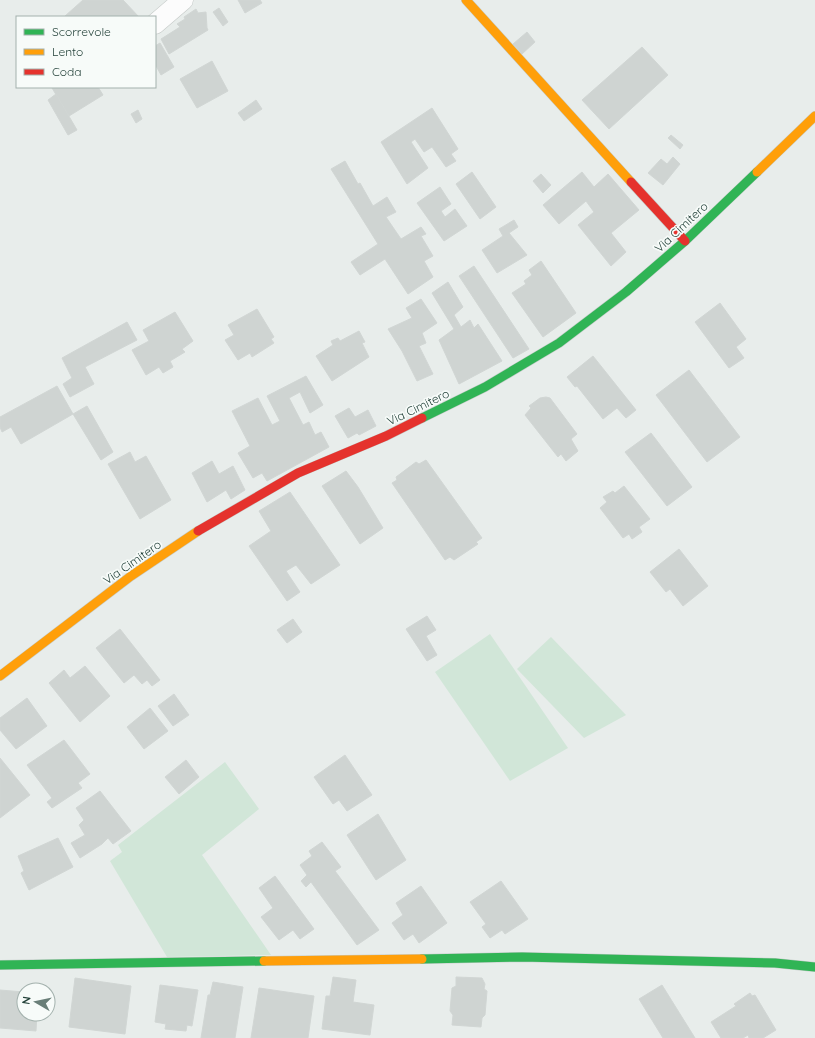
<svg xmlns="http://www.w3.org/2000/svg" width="815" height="1038" viewBox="0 0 815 1038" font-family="Quicksand,sans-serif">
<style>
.green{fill:#d1e6d8}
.building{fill:#cfd4d2;stroke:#d1d6d4}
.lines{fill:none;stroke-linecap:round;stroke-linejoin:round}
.street-casing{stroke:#c5cac8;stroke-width:21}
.fast-casing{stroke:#c3cbc8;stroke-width:10}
.slow-casing{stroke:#c3cbc8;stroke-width:10}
.jam-casing{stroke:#c3cbc8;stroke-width:10}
.street{stroke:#fcfcfc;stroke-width:20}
.fast{stroke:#30b455;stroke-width:9}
.slow{stroke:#ff9f0a;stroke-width:9}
.jam{stroke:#e5322d;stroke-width:9}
.labels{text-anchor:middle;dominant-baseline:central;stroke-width:3.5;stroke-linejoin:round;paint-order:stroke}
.street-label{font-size:12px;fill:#24423a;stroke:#f7fbf9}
</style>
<rect width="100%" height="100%" fill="#e8edeb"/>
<g class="green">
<polygon points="490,634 568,748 510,781 435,672"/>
<polygon points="551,637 626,715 584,738 517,669"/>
<polygon points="225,762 259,809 202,855 271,955 167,957 110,861 122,852 118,845"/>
</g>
<g class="building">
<polygon points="83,0 123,0 139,17 66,17 65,16"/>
<polygon points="238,0 260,0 262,3 245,13"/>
<polygon points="219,8 228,22 223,26 213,12"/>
<polygon points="196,9 198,13 206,12 207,28 208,30 169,54 161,39 180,27 177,24 185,19 184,17"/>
<polygon points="527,32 535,42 522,54 513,44"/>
<polygon points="160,43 174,67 161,75 155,64 155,46"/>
<polygon points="642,47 668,75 609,129 582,100"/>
<polygon points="212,61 228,91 197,108 180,79"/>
<polygon points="54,87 98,87 103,95 69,116 52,88"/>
<polygon points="56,94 77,130 68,135 48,100"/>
<polygon points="256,100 262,109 244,121 238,113"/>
<polygon points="432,108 458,149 451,154 456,161 446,167 432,147 424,152 415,139 411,142 428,168 407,184 381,142"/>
<polygon points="138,110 142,119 136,123 131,114"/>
<polygon points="671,135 683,145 680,149 668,138"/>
<polygon points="673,157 680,164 663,185 648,173 661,159 667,164"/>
<polygon points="345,161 358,184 360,183 373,206 387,197 396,212 386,217 401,239 421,227 426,234 421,236 433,256 424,261 433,277 408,294 385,259 360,275 351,262 378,244 331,169"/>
<polygon points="472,172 496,207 480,219 456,184"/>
<polygon points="582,172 594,187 608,174 639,210 611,233 626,252 611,266 578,225 594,212 586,201 559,224 543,205"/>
<polygon points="541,174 551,185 543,193 533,181"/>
<polygon points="440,187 451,204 441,211 445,217 455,209 467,226 444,241 417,203"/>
<polygon points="514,220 518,227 509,233 527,255 497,273 482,250 503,236 499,229"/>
<polygon points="541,261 576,313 543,337 512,293 526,284 524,281 532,275 529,270"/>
<polygon points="474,266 529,349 513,358 459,276"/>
<polygon points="448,282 463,307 454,315 461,327 470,320 474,328 478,324 502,361 459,384 439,340 454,329 432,293"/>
<polygon points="421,299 437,323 422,333 426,343 419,346 433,374 417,381 402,351 388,329 412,318 406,308"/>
<polygon points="720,303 746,339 736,347 744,358 729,368 695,322"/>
<polygon points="257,309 274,337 271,339 274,343 252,357 250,353 238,360 225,340 234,335 228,325"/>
<polygon points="175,312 193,341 182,349 185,352 170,361 173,367 163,373 159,367 146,375 132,350 149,341 143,330"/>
<polygon points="127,322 137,340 85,367 94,384 70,397 63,384 72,378 62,358"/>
<polygon points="359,331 365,342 362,343 369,357 332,381 316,356 333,345 331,341 338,338 340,341"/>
<polygon points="593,356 636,410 626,418 617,408 603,419 577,386 575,387 567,377"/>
<polygon points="689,370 740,437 707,462 656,395"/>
<polygon points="306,376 323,405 310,413 300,392 289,398 303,425 309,422 315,435 321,432 329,447 267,481 262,473 253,478 238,453 250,446 232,411 258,398 272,425 280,421 267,396"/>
<polygon points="57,386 73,414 21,444 11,427 2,432 0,427 0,417"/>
<polygon points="546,397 550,398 577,434 571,439 578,451 566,461 561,454 558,457 525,415 531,408 529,406 540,398"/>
<polygon points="87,406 113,452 101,460 73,414"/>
<polygon points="349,408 355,417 368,410 376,426 359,435 357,433 348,438 335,416"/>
<polygon points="651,433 692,487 667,506 625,452"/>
<polygon points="130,452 135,462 146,456 171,500 140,519 108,464"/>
<polygon points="426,460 482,538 476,542 478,544 454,560 450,557 445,560 392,483 397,480 396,477 416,462 419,464"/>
<polygon points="212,461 219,474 233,466 245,490 231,499 226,490 207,502 192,473"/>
<polygon points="346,471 358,487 383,528 360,544 322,486"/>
<polygon points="624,486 650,519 639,527 642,532 632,539 629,534 623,538 600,508 607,502 603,497 613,491 615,493"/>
<polygon points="290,492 340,565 311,584 296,565 286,571 300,592 287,601 249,546 271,531 259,511"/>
<polygon points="679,549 708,586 683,606 670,589 666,592 650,572"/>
<polygon points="427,616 436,630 426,636 437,655 427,661 406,629"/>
<polygon points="293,619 302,632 287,643 277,630"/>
<polygon points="120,629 160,680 152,686 147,680 142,684 134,675 124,683 96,648"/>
<polygon points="85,666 110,696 80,722 49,683 64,670 70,678"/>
<polygon points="174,694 189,715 173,726 158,706"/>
<polygon points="27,698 47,726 16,749 0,730 0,718"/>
<polygon points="150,708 168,731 144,749 127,727"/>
<polygon points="64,740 90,774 78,783 82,788 52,808 47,802 52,798 27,765"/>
<polygon points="345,755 372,795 347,811 339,800 333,804 314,777"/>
<polygon points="0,758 30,795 0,818"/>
<polygon points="186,760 199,777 179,794 165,777"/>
<polygon points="100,791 131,831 113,844 108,838 102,844 80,858 71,843 85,835 79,825 84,820 76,808"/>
<polygon points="378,814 406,860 376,880 347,835"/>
<polygon points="58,838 73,867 29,890 21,873 24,871 18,856"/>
<polygon points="322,842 341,867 335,871 379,930 357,945 311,882 306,887 301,881 307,875 300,865 312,856 309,851"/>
<polygon points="275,876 314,929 300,939 293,930 279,940 261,917 273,908 259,888"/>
<polygon points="501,881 528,919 505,934 502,930 490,938 482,927 486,924 470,902"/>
<polygon points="421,886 447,923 419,943 413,934 404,940 392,923 403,915 396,903"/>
<polygon points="333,977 356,980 353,1002 374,1005 370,1035 322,1029 326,996 330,996"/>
<polygon points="456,977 482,978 485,984 484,989 487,991 485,1015 482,1018 481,1027 452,1025 453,1015 450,1011 452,988 456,986"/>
<polygon points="75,978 131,986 125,1034 69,1027"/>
<polygon points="213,982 243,987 235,1038 201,1038 208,995 210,995"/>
<polygon points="160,985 198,990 192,1026 187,1025 186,1031 165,1029 166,1024 155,1022"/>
<polygon points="662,985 695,1038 663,1038 639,999"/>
<polygon points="259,988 314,996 308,1038 251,1038"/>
<polygon points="0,990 24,992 24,1014 37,1014 36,1031 0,1028"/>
<polygon points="750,993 752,996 755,995 776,1030 763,1038 749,1038 748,1035 743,1038 721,1038 711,1022 736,1006 734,1004"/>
</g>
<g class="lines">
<defs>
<polyline id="street" points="155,24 183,0"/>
<g id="fast">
<polyline points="422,418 485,387 559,343 626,292 685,241 757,172"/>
<polyline points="422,959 522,957 775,963 815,967"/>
<polyline points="0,965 264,961"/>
</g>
<g id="slow">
<polyline points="466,0 631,182"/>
<polyline points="757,172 815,116"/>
<polyline points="0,676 131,576 198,531"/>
<polyline points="264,961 422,959"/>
</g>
<g id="jam">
<polyline points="631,182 685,241"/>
<polyline points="198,531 298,473 386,436 422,418"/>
</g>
</defs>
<use href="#street" class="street-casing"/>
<use href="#fast" class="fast-casing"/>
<use href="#slow" class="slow-casing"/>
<use href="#jam" class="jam-casing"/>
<use href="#street" class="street"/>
<use href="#fast" class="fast"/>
<use href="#slow" class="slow"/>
<use href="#jam" class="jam"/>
</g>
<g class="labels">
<g class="street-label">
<text transform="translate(681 227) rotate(-43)">Via Cimitero</text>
<text transform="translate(418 407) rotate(-26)">Via Cimitero</text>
<text transform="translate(132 562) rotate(-35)">Via Cimitero</text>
</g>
</g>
<rect x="16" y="16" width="140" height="72" fill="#f7fbf9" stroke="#a3b1ad"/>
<rect x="24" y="29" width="20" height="6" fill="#30b455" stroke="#a3b1ad"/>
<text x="52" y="36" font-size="12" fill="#24423a">Scorrevole</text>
<rect x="24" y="49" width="20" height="6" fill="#ff9f0a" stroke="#a3b1ad"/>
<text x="52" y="56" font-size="12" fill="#24423a">Lento</text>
<rect x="24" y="69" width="20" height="6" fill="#e5322d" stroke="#a3b1ad"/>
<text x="52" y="76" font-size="12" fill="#24423a">Coda</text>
<g transform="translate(36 1002) rotate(279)"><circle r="19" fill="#f7fbf9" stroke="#a3b1ad"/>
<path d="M0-3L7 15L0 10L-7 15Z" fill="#697e78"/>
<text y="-6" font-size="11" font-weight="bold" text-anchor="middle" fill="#24423a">N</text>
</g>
</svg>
